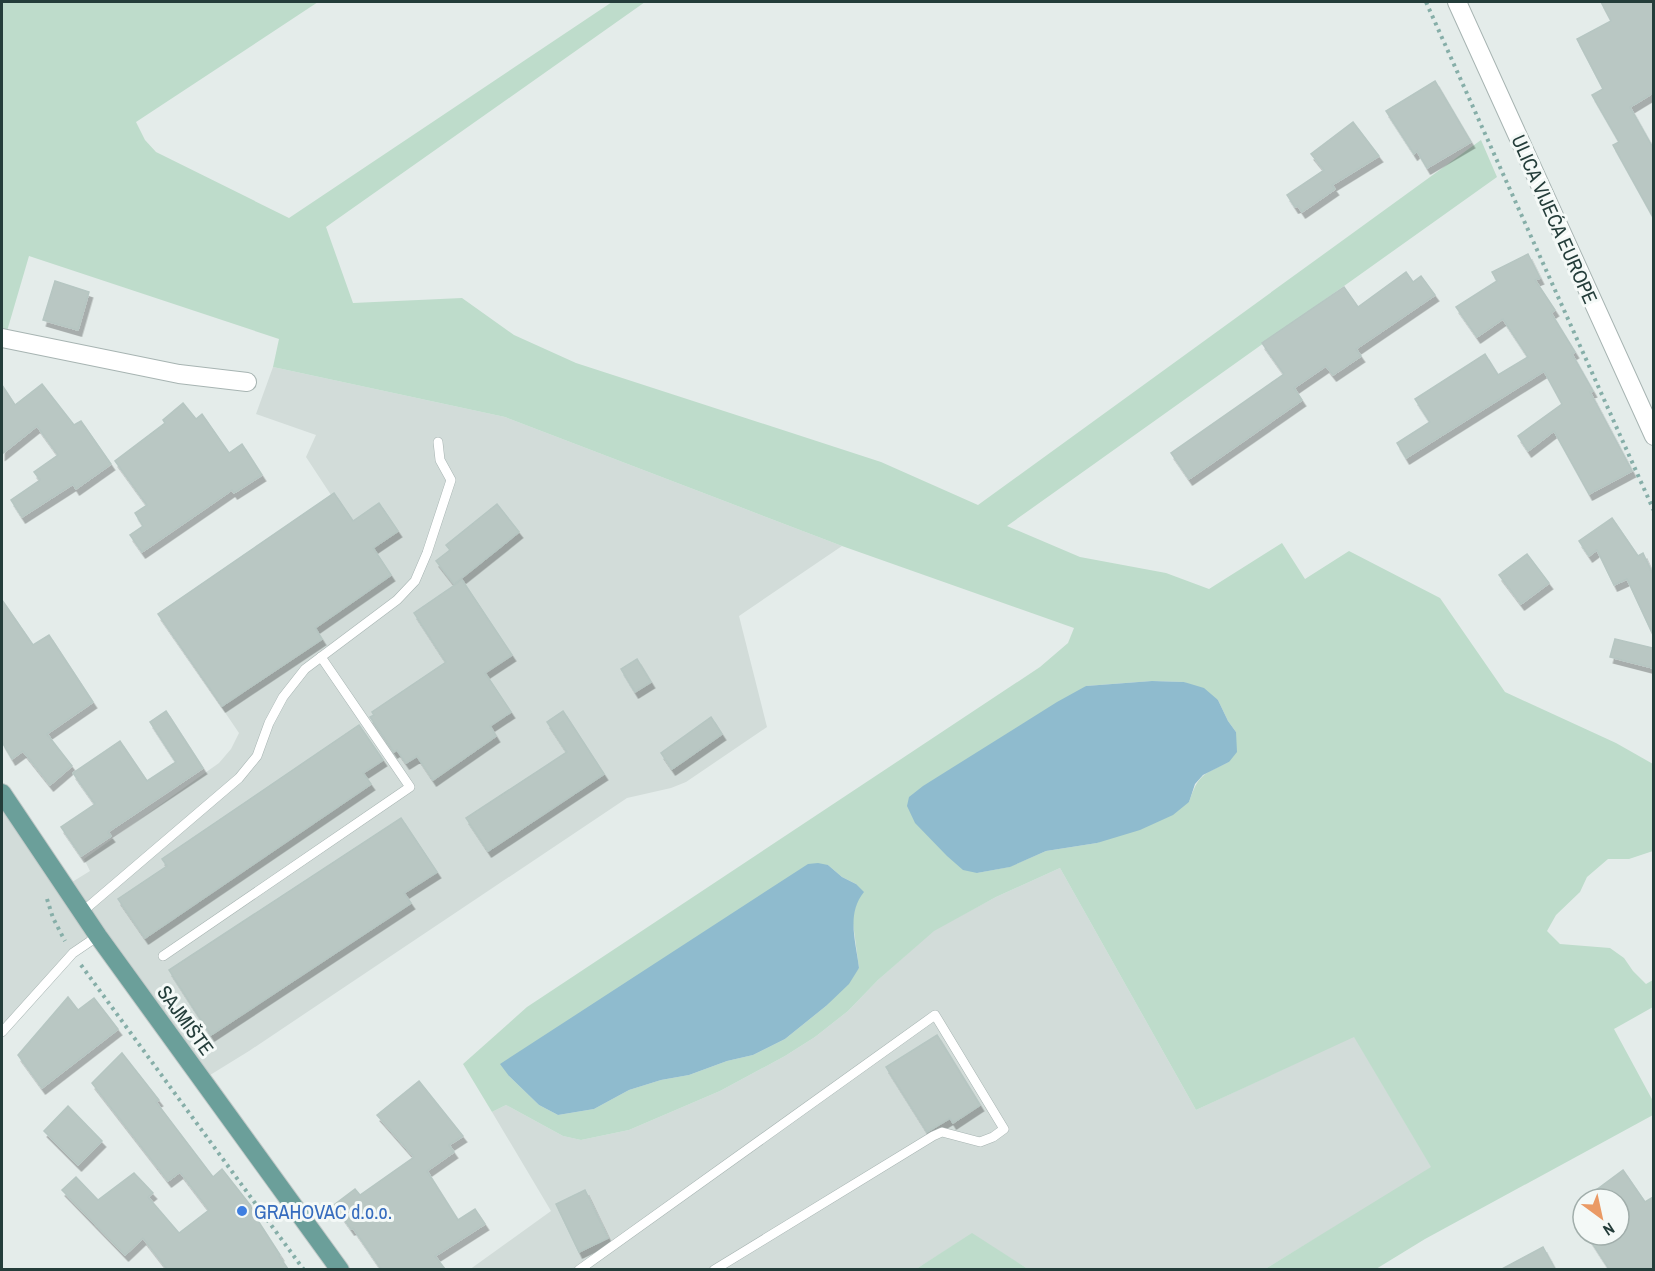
<svg xmlns="http://www.w3.org/2000/svg" width="1655" height="1271" viewBox="0 0 1655 1271" font-family="'Archivo Narrow',sans-serif">
<style>
.built{fill:#d2dcd9}
.green{fill:#bedccb;fill-rule:evenodd}
.water{fill:#8fbbce}
.building{fill:#b9c7c3;stroke:#b6c6c2;stroke-width:1.5;filter:url(#shadow)}
.lines{fill:none;stroke-linecap:round;stroke-linejoin:round}
.service-casing{stroke:#a7b4b2;stroke-width:10}
.minor-casing{stroke:#a7b4b2;stroke-width:20}
.primary-casing{stroke:#c2c9c8;stroke-width:20}
.path{stroke:#86aea8;stroke-width:4;stroke-dasharray:3 4.5;stroke-linecap:butt}
.service{stroke:#fff;stroke-width:9}
.minor{stroke:#fff;stroke-width:18}
.primary{stroke:#6b9f9a;stroke-width:18}
.shop-dot{fill:#3f7fe0;stroke:#f4f9f7;stroke-width:2}
.labels{text-anchor:middle;dominant-baseline:central;stroke-width:6;stroke-linejoin:round;paint-order:stroke}
.street-label{font-size:20px;fill:#243d3a;stroke:#f4f9f7}
.shop-label{font-size:20px;fill:#366cbe;stroke:#f4f9f7;text-anchor:start}
</style>
<defs>
<filter id="shadow"><feDropShadow dx="3.5" dy="6" stdDeviation="0" flood-color="#0004"/></filter>
</defs>
<rect width="100%" height="100%" fill="#e4ecea"/>
<g class="built">
<polygon points="273,367 505,417 842,546 739,616 767,727 686,782 671,788 627,798 249,1051 202,1080 98,936 73,953 2,1032 2,793 64,887 90,871 84,859 219,763 231,749 239,733 158,614 331,495 306,457 316,435 256,414"/>
<polygon points="1060,868 1196,1110 1354,1036 1432,1168 1265,1269 1028,1269 972,1234 916,1269 469,1270 551,1211 492,1112 506,1105 563,1136 581,1140 629,1130 720,1091 785,1056 815,1037 848,1011 878,980 934,930 996,897"/>
</g>
<g class="green">
<path d="M 2,2 L 318,2 L 136,122 L 145,140 L 156,152 L 289,218 L 612,2 L 645,2 L 326,227 L 353,303 L 462,298 L 514,335 L 576,363 L 881,462 L 978,505 L 1481,140 L 1497,177 L 1007,526 L 1080,557 L 1166,573 L 1209,589 L 1282,543 L 1305,579 L 1349,551 L 1440,598 L 1505,692 L 1616,743 L 1653,764 L 1653,851 L 1629,859 L 1608,859 L 1587,877 L 1580,892 L 1556,915 L 1547,931 L 1560,944 L 1610,948 L 1624,958 L 1633,971 L 1646,984 L 1653,980 L 1653,1007 L 1614,1029 L 1653,1101 L 1653,1115 L 1425,1239 L 1376,1269 L 1265,1269 L 1431,1167 L 1354,1037 L 1196,1110 L 1060,868 L 996,897 L 934,931 L 878,980 L 848,1011 L 815,1037 L 785,1056 L 720,1091 L 629,1130 L 581,1140 L 563,1136 L 506,1105 L 492,1112 L 463,1064 L 527,1007 L 1040,667 L 1068,643 L 1074,628 L 842,546 L 505,417 L 273,367 L 279,339 L 29,256 L 5,338 L 2,338 ZM 1152,681 L 1184,682 L 1218,700 L 1228,721 L 1236,732 L 1229,762 C 1203,775 1199,773 1189,802 L 1097,843 L 1046,851 L 1009,867 L 977,873 L 1086,686 ZM 828,865 L 842,877 L 856,884 L 858,899 L 852,916 L 859,968 L 826,1006 L 785,1039 L 753,1055 L 727,1061 L 689,1075 L 661,1080 L 629,1090 L 594,1109 L 558,1115 L 539,1105 L 509,1076 Z"/>
<polygon points="972,1233 1028,1269 916,1269"/>
</g>
<g class="water">
<polygon points="1152,681 1184,682 1204,688 1218,700 1228,721 1236,732 1237,752 1229,762 1203,775 1195,784 1189,802 1173,815 1140,830 1097,843 1046,851 1010,867 977,873 963,870 947,856 915,823 907,806 909,797 923,786 1057,702 1086,686"/>
<path d="M 818,863 L 828,865 L 842,877 L 856,884 L 864,892 C 846,914 856,942 859,968 L 849,984 L 826,1006 L 785,1039 L 753,1055 L 727,1061 L 689,1075 L 661,1080 L 629,1090 L 594,1109 L 558,1115 L 539,1105 L 509,1076 L 500,1064 L 808,864 Z"/>
</g>
<g class="building">
<polygon points="1601,2 1653,2 1653,93 1630,107 1653,148 1653,217 1613,145 1619,142 1592,95 1603,89 1577,39 1611,21"/>
<polygon points="1435,81 1471,142 1427,168 1417,151 1414,154 1386,111"/>
<polygon points="1353,122 1379,156 1332,185 1335,189 1302,212 1298,206 1295,207 1287,195 1324,170 1311,154"/>
<polygon points="1528,254 1540,278 1535,280 1555,310 1551,313 1575,352 1572,354 1593,391 1590,392 1632,471 1589,494 1554,431 1528,451 1518,436 1562,404 1544,371 1406,458 1397,443 1430,422 1415,399 1485,354 1498,375 1528,357 1503,319 1477,337 1456,307 1497,281 1492,272"/>
<polygon points="1406,272 1413,282 1421,276 1435,295 1356,349 1361,356 1333,375 1326,366 1294,388 1302,400 1189,479 1171,453 1284,374 1262,343 1344,287 1358,307"/>
<polygon points="55,281 89,292 78,330 43,320"/>
<polygon points="42,384 74,425 81,421 111,464 76,489 73,484 22,517 11,500 40,480 34,472 58,455 37,426 2,454 2,385 15,405"/>
<polygon points="183,403 196,419 202,414 229,453 242,444 262,475 234,493 232,490 142,552 130,535 143,526 135,513 147,505 115,461 165,423 163,420"/>
<polygon points="334,493 353,521 379,503 398,531 373,548 391,575 315,628 322,639 222,706 158,614"/>
<polygon points="497,504 519,532 454,584 436,561 450,550 446,545"/>
<polygon points="1612,518 1638,556 1643,553 1653,575 1653,635 1627,579 1614,585 1597,550 1589,556 1579,541"/>
<polygon points="1527,554 1549,583 1521,604 1499,575"/>
<polygon points="462,580 512,655 485,673 511,712 490,726 496,736 433,780 417,756 406,763 397,750 394,752 370,717 374,715 372,712 446,662 414,613"/>
<polygon points="2,600 33,645 49,635 93,702 47,734 72,766 50,785 23,751 12,759 2,742"/>
<polygon points="1615,639 1653,648 1653,668 1610,657"/>
<polygon points="637,659 651,682 635,692 621,669"/>
<polygon points="166,711 203,768 108,832 111,836 81,856 61,827 95,804 73,773 120,741 147,781 176,762 150,722"/>
<polygon points="563,711 604,774 488,851 466,818 567,752 547,722"/>
<polygon points="711,717 722,734 672,769 661,753"/>
<polygon points="359,725 383,760 363,773 371,784 145,938 118,899 167,866 162,859"/>
<polygon points="401,818 437,872 404,893 411,903 211,1035 169,970"/>
<polygon points="68,997 78,1010 94,998 118,1029 42,1088 18,1055"/>
<polygon points="937,1035 980,1105 953,1123 950,1118 927,1132 886,1067"/>
<polygon points="122,1053 159,1100 156,1102 213,1177 222,1169 251,1206 249,1207 280,1255 279,1256 288,1269 167,1269 143,1238 125,1255 62,1190 76,1177 98,1200 134,1173 153,1193 148,1197 179,1233 209,1210 180,1172 168,1181 92,1083"/>
<polygon points="419,1081 463,1136 449,1145 454,1152 427,1171 458,1220 475,1209 485,1224 435,1256 445,1269 381,1269 353,1228 351,1229 334,1205 355,1189 360,1195 414,1157 377,1115"/>
<polygon points="68,1106 102,1141 78,1165 44,1131"/>
<polygon points="1623,1170 1645,1202 1653,1197 1653,1269 1609,1269 1587,1235 1619,1235 1619,1199 1584,1199"/>
<polygon points="585,1190 608,1238 579,1252 556,1204"/>
<polygon points="1543,1247 1555,1269 1502,1269"/>
</g>
<g class="lines">
<defs>
<g id="service">
<polyline points="82,912 239,778 257,756 269,723 283,697 305,669 397,600 415,581 427,553 451,480 440,460 438,442"/>
<polyline points="163,956 410,787 321,657"/>
<polyline points="2,1032 73,953 98,936"/>
<polyline points="579,1270 935,1015 1004,1129 993,1137 980,1142 942,1132 933,1136 714,1270"/>
</g>
<g id="minor">
<polyline points="1457,2 1654,436"/>
<polyline points="2,338 179,374 247,382"/>
</g>
<polyline id="primary" points="2,793 98,936 340,1270"/>
</defs>
<use href="#service" class="service-casing"/>
<use href="#minor" class="minor-casing"/>
<use href="#primary" class="primary-casing"/>
<g class="path">
<polyline points="1426,2 1654,511"/>
<polyline points="47,899 53,918 65,941"/>
<polyline points="81,965 304,1270"/>
</g>
<use href="#service" class="service"/>
<use href="#minor" class="minor"/>
<use href="#primary" class="primary"/>
</g>
<circle class="shop-dot" cx="242" cy="1211" r="6"/>
<g class="labels">
<g class="street-label">
<text transform="translate(1555 219) rotate(66)">ULICA VIJEĆA EUROPE</text>
<text transform="translate(186 1020) rotate(54)">SAJMIŠTE</text>
</g>
<g class="shop-label">
<text x="254" y="1211">GRAHOVAC d.o.o.</text>
</g>
</g>
<rect width="1655" height="1271" fill="none" stroke="#243d3a" stroke-width="6"/>
<g transform="translate(1601 1217) rotate(147)"><circle r="28" fill="#f4f9f7" stroke="#a1aeab" stroke-width="1.5"/>
<path d="M0-4.5L10 22L0 15L-10 22Z" fill="#ea9a65"/>
<text y="-9" font-size="16" font-weight="bold" text-anchor="middle" fill="#243d3a">N</text>
</g>
</svg>
